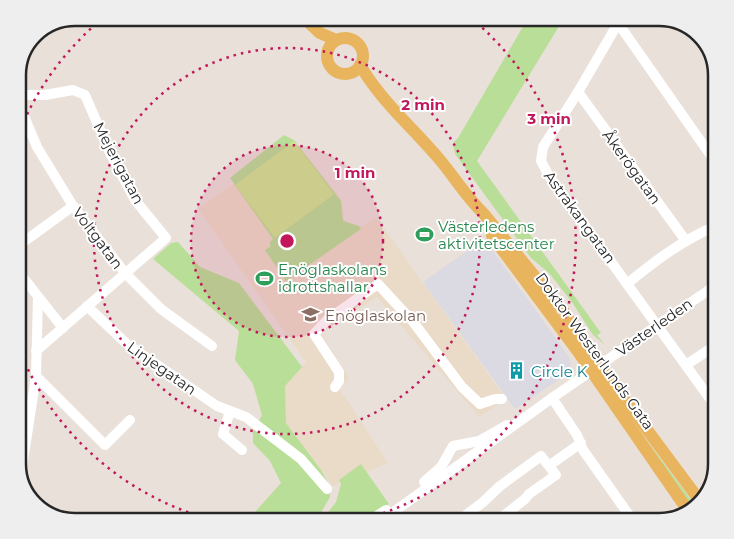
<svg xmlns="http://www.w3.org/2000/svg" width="734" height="539" viewBox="0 0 734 539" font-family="Montserrat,sans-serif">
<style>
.industrial{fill:#dbd9e1}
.education{fill:#eadbc8}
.green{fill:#b9de97}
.pitch{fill:#cde593}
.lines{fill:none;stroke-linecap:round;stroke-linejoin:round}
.minor{stroke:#fff;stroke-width:10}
.major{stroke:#e8b55e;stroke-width:12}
.ring{fill:none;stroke:#c2185b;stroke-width:2.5;stroke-dasharray:2.5 5}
.labels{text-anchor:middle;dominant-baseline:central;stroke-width:4;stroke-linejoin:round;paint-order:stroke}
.street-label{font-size:15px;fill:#272727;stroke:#fff}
.leisure-label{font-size:15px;fill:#27864d;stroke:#fff;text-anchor:start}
.education-label{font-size:15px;fill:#785e54;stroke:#fff;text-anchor:start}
.culture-label{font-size:15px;fill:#0d838f;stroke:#fff;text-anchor:start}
.rim{fill:none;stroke:#272727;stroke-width:2.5}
.centre{fill:#c2185b;stroke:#fff;stroke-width:2.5}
.ring-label{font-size:15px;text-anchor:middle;font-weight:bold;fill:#c2185b;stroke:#fff;stroke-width:4;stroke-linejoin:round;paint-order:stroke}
</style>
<rect width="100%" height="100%" fill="#e9e0d9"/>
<polygon class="industrial" points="484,239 569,357 571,365 564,376 515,409 423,282"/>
<polygon class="education" points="294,140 342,200 344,220 362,227 376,217 506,399 479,417 377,297 321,333 349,378 339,388 388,463 333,486 286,423 285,386 306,362 198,209"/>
<g class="green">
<polygon points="528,18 564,18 477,161 601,333 597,335 604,344 593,335 572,302 550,274 531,258 455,154 453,143 458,138"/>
<polygon points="284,135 294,140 341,201 343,221 359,226 361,229 286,281 265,250 270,247 270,242 273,239 230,178"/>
<polygon points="178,242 200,267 239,283 302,367 285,386 286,423 321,470 330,486 330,497 322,511 320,521 247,521 281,483 270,461 253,443 253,432 262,415 253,384 235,360 239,331 153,259 171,243"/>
<polygon points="630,418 694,504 691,506"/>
<polygon points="361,464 389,504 364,521 324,521 326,515 336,502 341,484 339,480"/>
</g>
<polygon class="pitch" points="294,141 334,194 275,238 235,185"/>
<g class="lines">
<g class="minor">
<polyline points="621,18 578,92 543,147 541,161 549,176 716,407"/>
<polyline points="618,23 716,163"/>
<polyline points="578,92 686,241"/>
<polyline points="18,95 45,95 73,90 85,95 111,155 135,200 166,238 36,351"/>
<polyline points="18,102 37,147 73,206 125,273 161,309 212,346"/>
<polyline points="18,246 73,206"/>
<polyline points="18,271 63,328"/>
<path d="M 628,283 C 655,261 684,239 716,226"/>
<polyline points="87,306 127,344 217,406 246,417 301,459 327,489"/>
<polyline points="686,365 716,345"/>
<polyline points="36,376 105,445 130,420"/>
<polyline points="335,387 339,381 339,372 314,334 328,319 378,284 401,309 411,319 462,387 480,404 495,399 502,399"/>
<polyline points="552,398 577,435 583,450 629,515 637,521"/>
<polyline points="230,411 223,434 242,450"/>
<polyline points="550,465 581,443"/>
<polyline points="21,474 36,376 38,297"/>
<polyline points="424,482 441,467 453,446 479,441 507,425"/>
<polyline points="369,521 386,510"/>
<polyline points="381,521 552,398 716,285"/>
<polyline points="458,521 482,503 500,486 541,456 556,475 529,494 525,499 497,521"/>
</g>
<g class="major">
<polyline points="304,18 320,33 336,40"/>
<circle cx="345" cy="56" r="18"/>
<path d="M 360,65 C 381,101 413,128 440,160 C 455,178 467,198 484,214 L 563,311 L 616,388 L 700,501"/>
<polyline points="492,236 579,353 686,508"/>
</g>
</g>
<circle cx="287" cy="241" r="96" fill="#c2185b" fill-opacity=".12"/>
<g class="ring">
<circle cx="287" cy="241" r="96"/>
<circle cx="287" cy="241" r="193"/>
<path d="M217 521A289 289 0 0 1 18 347M18 135A289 289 0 0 1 103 18M471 18A289 289 0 0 1 357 521"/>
</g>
<defs>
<symbol id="stadium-bare" viewBox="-9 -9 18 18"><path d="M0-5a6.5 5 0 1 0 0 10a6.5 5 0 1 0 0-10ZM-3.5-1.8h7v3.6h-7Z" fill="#2e9e5b" stroke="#fff" stroke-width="2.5" paint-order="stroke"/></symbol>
<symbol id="school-bare" viewBox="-9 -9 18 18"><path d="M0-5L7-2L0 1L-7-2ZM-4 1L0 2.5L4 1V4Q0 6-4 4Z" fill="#8d6e63" stroke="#fff" stroke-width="2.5" paint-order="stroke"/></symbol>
<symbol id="building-bare" viewBox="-9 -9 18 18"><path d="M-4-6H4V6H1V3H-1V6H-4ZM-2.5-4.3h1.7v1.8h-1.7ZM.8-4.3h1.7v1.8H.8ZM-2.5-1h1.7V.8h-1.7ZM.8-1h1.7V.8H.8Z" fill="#0f9aa8" stroke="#fff" stroke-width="2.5" paint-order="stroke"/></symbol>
</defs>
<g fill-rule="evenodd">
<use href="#stadium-bare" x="412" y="222" width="25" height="25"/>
<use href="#stadium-bare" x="252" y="266" width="25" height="25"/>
<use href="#school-bare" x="298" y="302" width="25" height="25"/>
<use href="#building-bare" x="504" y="358" width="25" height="25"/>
</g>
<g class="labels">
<g class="street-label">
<text transform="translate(119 163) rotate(62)">Mejerigatan</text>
<text transform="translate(632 167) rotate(54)">Åkerögatan</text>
<text transform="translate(580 217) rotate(54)">Astrakangatan</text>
<text transform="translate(98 238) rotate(53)">Voltgatan</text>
<text transform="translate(654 327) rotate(-35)">Västerleden</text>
<text transform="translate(595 351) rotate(54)">Doktor Westerlunds Gata</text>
<text transform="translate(162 368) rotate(35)">Linjegatan</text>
</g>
<g class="leisure-label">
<text x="438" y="226">Västerledens<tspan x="438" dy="17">aktivitetscenter</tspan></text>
<text x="278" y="269">Enöglaskolans<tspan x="278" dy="17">idrottshallar</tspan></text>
</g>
<g class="education-label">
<text x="325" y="315">Enöglaskolan</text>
</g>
<g class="culture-label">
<text x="531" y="371">Circle K</text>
</g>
</g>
<path d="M0 0H734V539H0ZM75 26H659A49 49 0 0 1 708 75V464A49 49 0 0 1 659 513H75A49 49 0 0 1 26 464V75A49 49 0 0 1 75 26Z" fill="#eee" fill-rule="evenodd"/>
<path class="rim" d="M75 26H659A49 49 0 0 1 708 75V464A49 49 0 0 1 659 513H75A49 49 0 0 1 26 464V75A49 49 0 0 1 75 26Z"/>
<circle cx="287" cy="241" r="8" class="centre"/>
<g class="ring-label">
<text x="423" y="110">2 min</text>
<text x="549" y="124">3 min</text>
<text x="355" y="178">1 min</text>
</g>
</svg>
